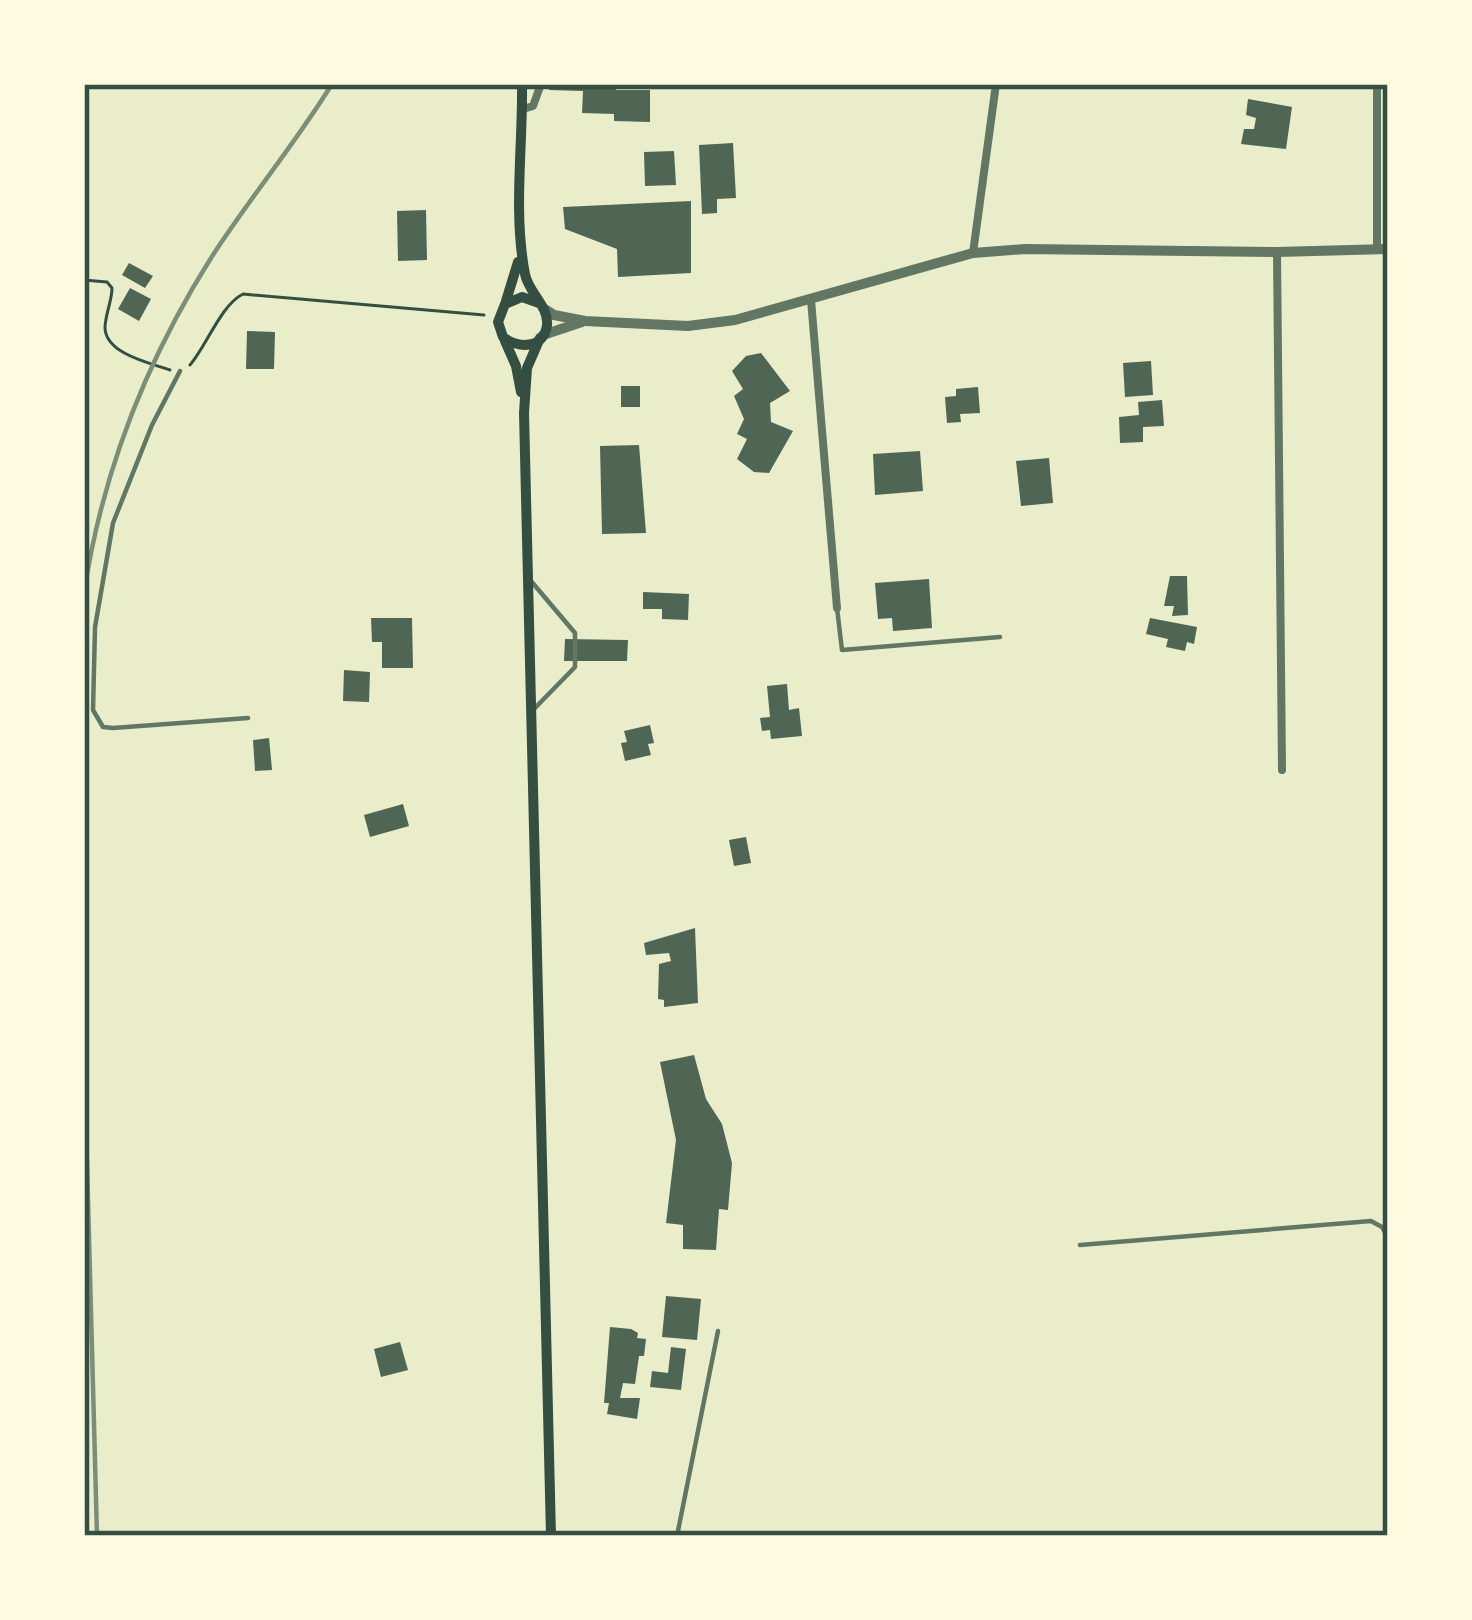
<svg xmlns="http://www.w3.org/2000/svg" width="1472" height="1620" viewBox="0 0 1472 1620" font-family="'Noto Sans',sans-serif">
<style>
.building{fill:#4f6655}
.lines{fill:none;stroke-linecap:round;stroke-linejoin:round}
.path{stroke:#344e41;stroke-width:3}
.service{stroke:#617663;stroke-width:4.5}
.minor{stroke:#617663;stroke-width:8}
.tertiary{stroke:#617663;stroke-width:10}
.secondary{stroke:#344e41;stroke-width:10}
.rail{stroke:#7c8e77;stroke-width:4.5}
.neatline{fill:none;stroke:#344e41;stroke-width:4.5}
</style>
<rect width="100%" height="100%" fill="#e9edc9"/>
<g class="building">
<polygon points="549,84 616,84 616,90 650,90 650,122 614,121 614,114 582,113 583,91 549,90"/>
<polygon points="1248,99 1292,107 1286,149 1241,144 1244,129 1254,129 1256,118 1246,115"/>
<polygon points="733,143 736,198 717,199 717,213 702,214 699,145"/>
<polygon points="674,151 676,185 645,186 644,152"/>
<polygon points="691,201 691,273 618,277 617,249 565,229 563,207"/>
<polygon points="426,210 427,260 398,261 397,211"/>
<polygon points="129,263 153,276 145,288 122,275"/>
<polygon points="130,288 151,299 139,321 118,309"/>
<polygon points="247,331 275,332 274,369 246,369"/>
<polygon points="761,353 790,391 770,403 771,422 793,431 769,473 754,472 737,459 747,439 737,434 744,419 734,396 743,389 732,371 746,356"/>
<polygon points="1151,361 1153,395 1125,397 1123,363"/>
<rect x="621" y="386" width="19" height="21"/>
<polygon points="978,387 980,413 960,414 961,422 947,423 945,397 956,396 956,389"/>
<polygon points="1162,400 1164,426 1143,427 1143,442 1120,443 1119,417 1139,415 1138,402"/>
<polygon points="639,445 646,533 602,534 600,446"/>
<polygon points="920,451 923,491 875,495 873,454"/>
<polygon points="1049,458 1053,503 1021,506 1016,461"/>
<polygon points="1170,576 1187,576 1188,615 1172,616 1174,606 1164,606"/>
<polygon points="929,579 932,628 893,631 892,618 878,619 875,583"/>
<polygon points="643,592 689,594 688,620 662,619 662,609 643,609"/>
<polygon points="371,618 412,618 413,668 382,668 382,642 372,642"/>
<polygon points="1150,618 1197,627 1194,644 1187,642 1185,651 1166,647 1168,639 1146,634"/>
<polygon points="565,639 628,640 627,661 564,661"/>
<polygon points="344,670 370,672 369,702 343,701"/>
<polygon points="787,684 789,710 799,708 802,736 771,739 770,730 762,731 760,718 770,717 767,686"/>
<polygon points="650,725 654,743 648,744 651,755 625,761 621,743 627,742 624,731"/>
<polygon points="269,738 272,770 255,771 253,740"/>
<polygon points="403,804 409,826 370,837 364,815"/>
<polygon points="746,837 751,863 734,866 729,840"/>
<polygon points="695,928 698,1003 664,1007 664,1000 658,999 659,964 671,961 669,953 646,955 644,943"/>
<polygon points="694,1055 706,1099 722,1124 732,1163 728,1210 719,1209 716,1250 683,1249 683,1225 666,1223 676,1140 660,1062"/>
<polygon points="666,1296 701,1299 697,1340 662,1337"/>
<polygon points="610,1327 631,1329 638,1333 637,1338 646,1339 644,1356 639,1356 635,1384 623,1383 620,1398 640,1398 637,1419 607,1414 609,1403 604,1403"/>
<polygon points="400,1342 408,1370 381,1377 374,1349"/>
<polygon points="671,1347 686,1349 681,1390 650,1387 652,1371 668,1373"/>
</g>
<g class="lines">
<g class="path">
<path d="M 84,280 L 107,282 L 112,288 C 112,301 105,315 105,328 C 106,354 150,363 170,370"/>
<path d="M 190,365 C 207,345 221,305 243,294 L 484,315"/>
</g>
<g class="service">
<polyline points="180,371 152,425 113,523 95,627 93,710 103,727 113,728 248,718"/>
<polyline points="531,581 575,633 575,667 534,709"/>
<polyline points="837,608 842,650 1000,637"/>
<polyline points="1080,1245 1371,1221 1382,1227 1388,1238"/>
<polyline points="677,1536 718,1331"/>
</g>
<g class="minor">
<polyline points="1377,84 1377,249"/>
<polyline points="523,109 533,106 541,84"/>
<polyline points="1277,252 1282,770"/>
<polyline points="973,253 996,84"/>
<polyline points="811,300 837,608"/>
</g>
<g class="tertiary">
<polyline points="543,308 554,315 585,321 688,326 735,320 973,253 1025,249 1277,252 1388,249"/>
<polyline points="543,335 582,322"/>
</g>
<g class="secondary">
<path d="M 522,84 C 523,145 513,213 525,274 C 528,292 549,306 547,325 C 544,349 518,349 503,337 L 498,322 L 505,304 L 522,297 L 539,303"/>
<polyline points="506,301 518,262"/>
<polyline points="540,338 527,368 524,413 551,1536"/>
<polyline points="505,341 516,366 521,392"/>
</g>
<g class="rail">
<path d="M 84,593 C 102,473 146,361 211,258 C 249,199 295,144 332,84"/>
<polyline points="84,1050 97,1536"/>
</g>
</g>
<rect width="1472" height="1620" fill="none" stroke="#fefae0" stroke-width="174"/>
<rect x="87" y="87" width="1298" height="1446" class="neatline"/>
</svg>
